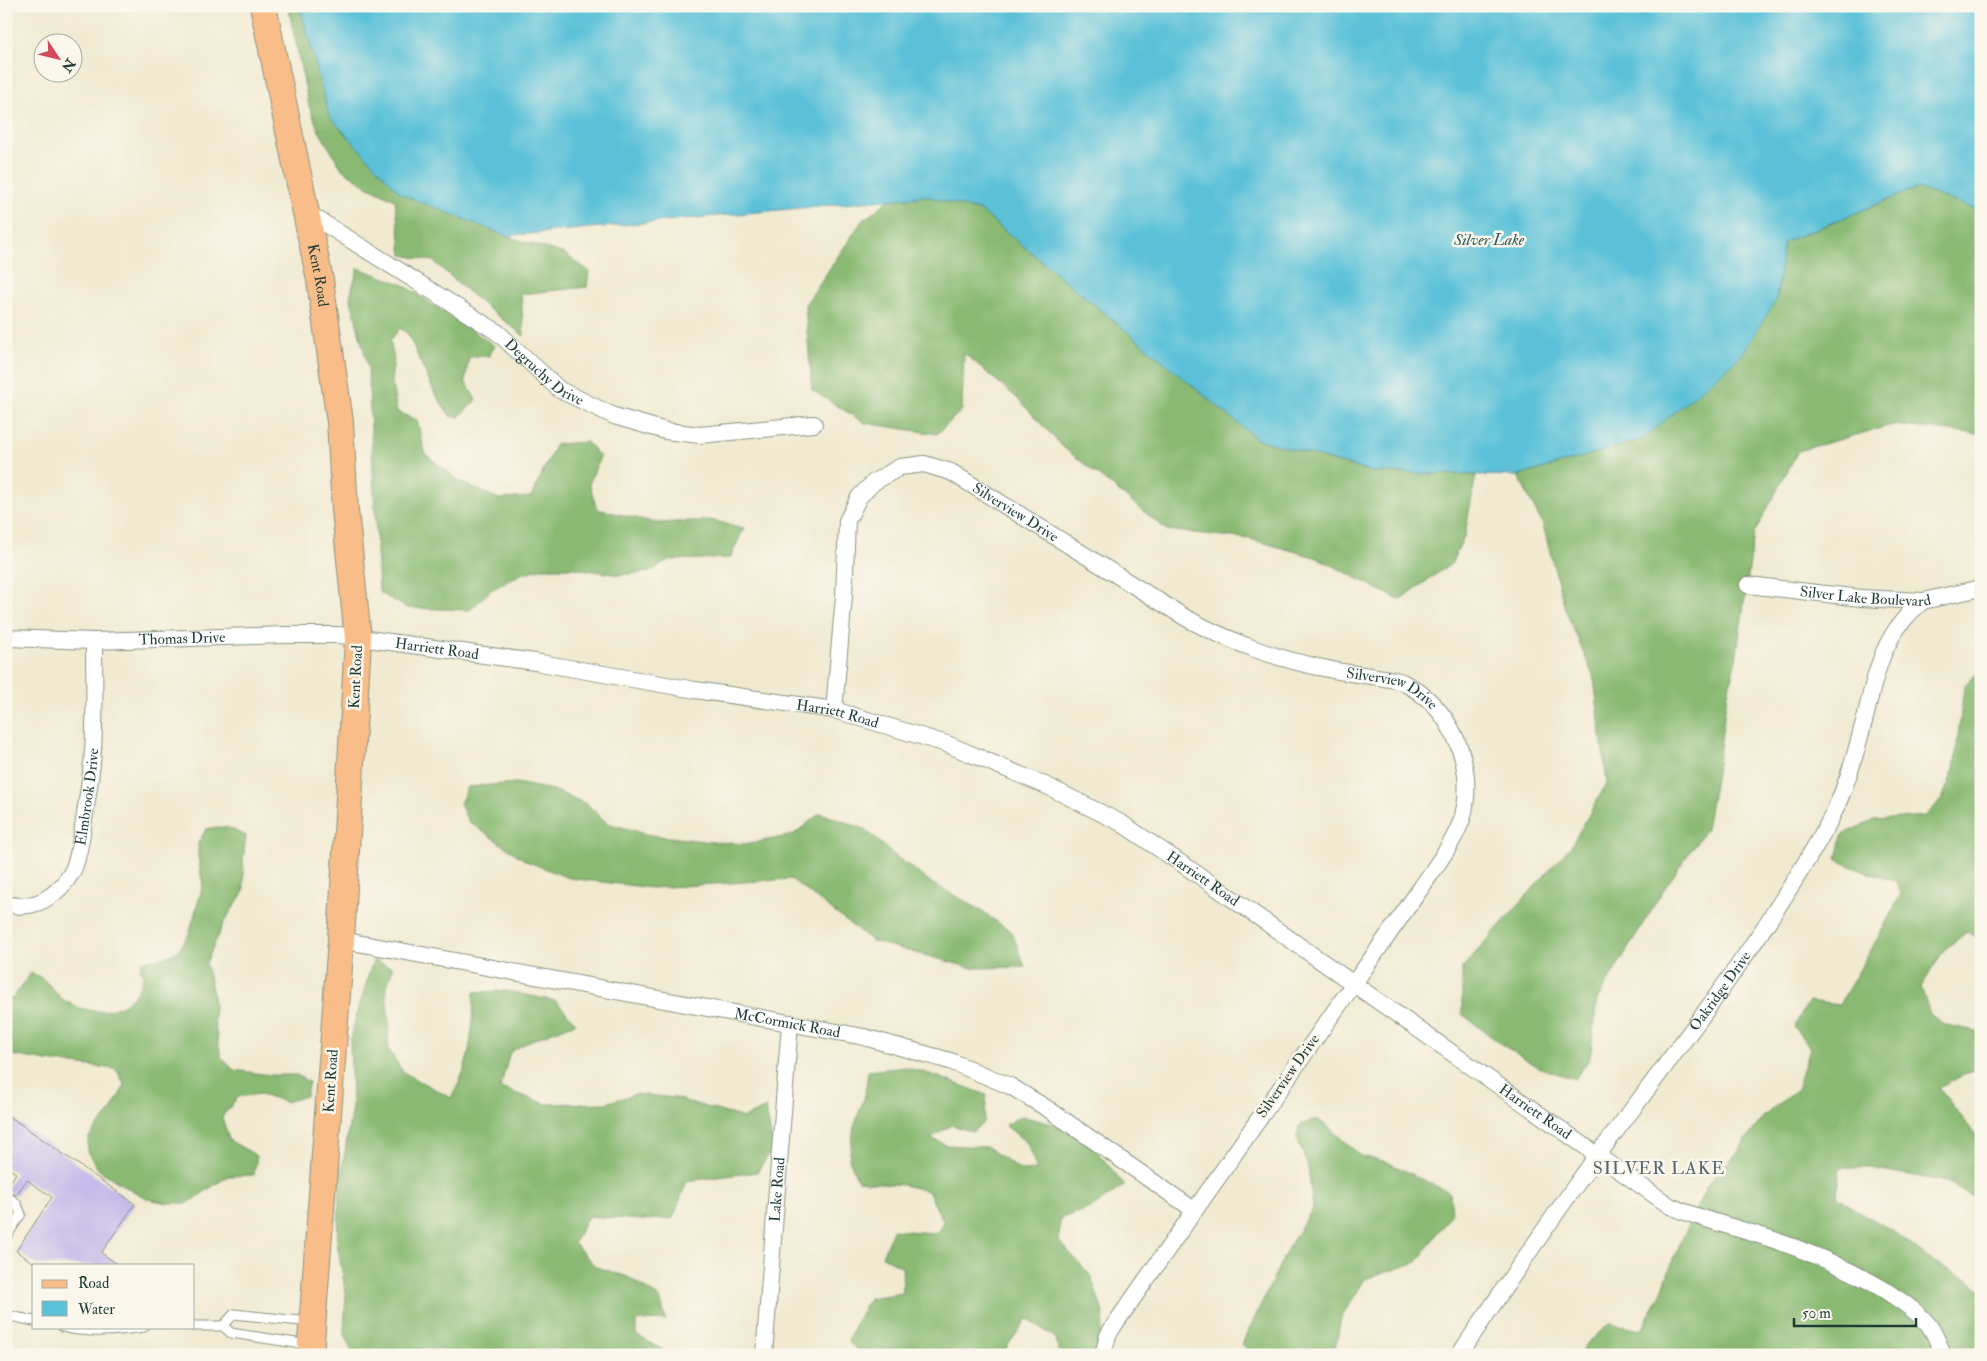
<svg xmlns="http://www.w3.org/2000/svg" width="1987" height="1361" viewBox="0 0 1987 1361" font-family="'IM FELL Double Pica',serif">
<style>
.forest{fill:#89b972;stroke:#547b53}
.water{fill:#5bc1d8;stroke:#3d7f86}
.building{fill:#c5bae9}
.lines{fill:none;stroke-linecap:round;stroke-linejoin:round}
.service-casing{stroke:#889482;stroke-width:11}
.minor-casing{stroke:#889482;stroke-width:18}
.primary-casing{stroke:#889482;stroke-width:28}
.service{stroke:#fff;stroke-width:9}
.minor{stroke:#fff;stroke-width:16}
.primary{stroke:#f8bd89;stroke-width:26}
.labels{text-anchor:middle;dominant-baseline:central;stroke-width:5;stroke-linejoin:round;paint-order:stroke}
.street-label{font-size:15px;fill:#1f3d34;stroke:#fbf7ec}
.water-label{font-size:16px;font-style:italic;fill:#2e5e5d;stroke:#fbf7ec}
.quarter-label{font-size:18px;letter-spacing:1px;fill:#596973;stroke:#fbf7ec}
</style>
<rect width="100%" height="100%" fill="#fbf7ec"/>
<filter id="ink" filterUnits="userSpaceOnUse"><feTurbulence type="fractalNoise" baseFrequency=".02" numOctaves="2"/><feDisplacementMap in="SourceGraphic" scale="10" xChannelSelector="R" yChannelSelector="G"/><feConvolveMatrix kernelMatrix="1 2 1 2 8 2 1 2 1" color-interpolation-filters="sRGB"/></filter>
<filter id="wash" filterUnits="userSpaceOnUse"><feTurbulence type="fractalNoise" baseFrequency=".0096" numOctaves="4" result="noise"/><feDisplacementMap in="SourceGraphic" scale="20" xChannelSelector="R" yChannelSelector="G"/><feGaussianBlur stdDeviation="1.12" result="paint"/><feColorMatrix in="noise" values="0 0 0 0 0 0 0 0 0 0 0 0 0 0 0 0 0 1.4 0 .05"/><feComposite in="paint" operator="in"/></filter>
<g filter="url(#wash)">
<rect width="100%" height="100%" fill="#f1ead1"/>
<g class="forest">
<polygon points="288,6 300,6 329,116 506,236 565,254 589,271 587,287 521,294 524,336 480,302 433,261 402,255 395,200 369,187 342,169 319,131 309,106"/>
<polygon points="1917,188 1981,211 1981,434 1892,425 1798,451 1754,534 1736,659 1726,701 1719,756 1706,829 1662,892 1597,1000 1590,1058 1575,1079 1540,1068 1501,1044 1462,1014 1462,968 1571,846 1607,783 1594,678 1565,609 1543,525 1518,476 1643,439 1776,300 1784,242"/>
<polygon points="926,196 981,211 1257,439 1372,472 1476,475 1465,534 1451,564 1399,600 1318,558 1250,539 1167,530 1063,447 1017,398 964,353 962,410 937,434 865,423 812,390 805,305 862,221 889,200"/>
<polygon points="358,268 402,284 495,346 489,356 469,357 465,381 476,400 459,417 450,416 434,392 408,334 400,328 390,341 394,359 391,379 397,412 417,420 425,454 462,483 499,499 531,497 556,444 587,442 600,457 589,484 597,509 657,523 710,520 744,528 730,558 669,560 649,572 619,575 575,568 544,568 521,574 491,590 470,610 407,608 379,592 368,367 350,296"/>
<polygon points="1981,669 1981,939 1967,932 1944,950 1921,987 1930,1014 1945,1025 1981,1032 1981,1071 1969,1072 1939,1088 1975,1134 1981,1134 1981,1202 1948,1182 1870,1168 1840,1168 1837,1196 1855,1209 1893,1231 1929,1259 1970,1281 1981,1290 1981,1355 1580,1355 1584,1346 1609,1324 1641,1330 1660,1296 1674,1257 1707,1185 1736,1154 1763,1117 1797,1089 1810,1048 1794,1027 1809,1001 1839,1005 1879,936 1901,894 1896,881 1867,873 1837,860 1842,835 1874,820 1925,816 1942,799 1954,769 1964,687"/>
<polygon points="516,783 553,790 587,804 607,823 650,835 713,842 748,844 793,835 820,813 865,829 894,855 933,884 972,905 1012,932 1025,967 972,968 872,941 791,879 652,888 569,878 526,861 468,821 460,804 467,787"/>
<path d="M 217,827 L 229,828 L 246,836 L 243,859 L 244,891 L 224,922 L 206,963 L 213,994 L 215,1026 L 221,1057 L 234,1070 L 270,1075 L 297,1075 L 309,1082 L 306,1096 L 286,1102 L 261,1094 L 238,1097 L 222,1117 L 229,1140 L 257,1156 L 254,1175 L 228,1176 L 188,1203 L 168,1203 L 148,1199 L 124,1186 L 99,1170 L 87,1152 L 89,1137 L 110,1112 L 125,1085 L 116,1069 L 47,1061 L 6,1054 L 6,997 L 13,998 L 31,973 C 51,980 52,993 67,1002 C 98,1020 137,1011 144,973 L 140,970 L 142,961 L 166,957 L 178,951 L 189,934 L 203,885 L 198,857 L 198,843 L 206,829 Z"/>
<path d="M 373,960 L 393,968 L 386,990 L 389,1023 L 388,1049 L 403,1072 L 451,1098 C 471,1065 473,1030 474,992 L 507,991 L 556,1001 L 576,1023 L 532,1040 L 510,1052 L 500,1088 L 547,1104 L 606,1103 L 636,1094 L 675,1098 L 744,1118 L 766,1108 L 773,1148 L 757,1172 L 687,1181 L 673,1218 L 642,1220 L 588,1216 L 574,1243 L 596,1267 L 628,1277 L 660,1298 L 666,1320 L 636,1321 L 636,1335 L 672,1355 L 517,1355 L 500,1348 L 482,1355 L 353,1355 L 344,1332 L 346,1295 L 337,1243 L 340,1183 L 352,1106 L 350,1039 Z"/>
<polygon points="905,1067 933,1075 987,1095 984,1122 972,1132 952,1125 931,1138 946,1145 987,1147 1022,1171 1037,1170 1027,1143 1005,1125 1021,1116 1053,1124 1093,1147 1125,1185 1093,1207 1060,1219 1059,1241 1091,1276 1104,1316 1098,1355 1059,1355 1056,1338 1027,1319 1001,1355 865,1355 848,1342 854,1326 869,1298 903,1293 902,1267 882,1256 893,1230 936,1233 944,1223 928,1191 903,1185 858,1181 849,1159 854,1127 865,1095 868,1071"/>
<polygon points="1316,1119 1326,1125 1361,1156 1387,1162 1450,1193 1452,1213 1417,1262 1365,1279 1341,1318 1334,1355 1252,1355 1242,1344 1288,1248 1313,1208 1308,1167 1297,1137 1299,1126"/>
</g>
<polygon class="water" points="300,6 1981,6 1981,211 1917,188 1784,242 1776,300 1741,356 1643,439 1518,476 1372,472 1257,439 981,211 926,196 506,236 401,194 329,116"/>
<g id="blocks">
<polygon class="building" points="6,1114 135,1204 101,1253 119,1265 37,1265 16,1251 52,1197 27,1180 16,1195 6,1190 16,1173 6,1167"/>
</g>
</g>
<g filter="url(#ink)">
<use href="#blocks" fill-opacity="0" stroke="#889482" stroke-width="1"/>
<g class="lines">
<defs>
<g id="service">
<polyline points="6,1196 16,1203 21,1214 6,1237"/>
<polyline points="6,1315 34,1321"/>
<polyline points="194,1326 223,1326"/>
<path d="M 62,1327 C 90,1334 115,1331 144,1327"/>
<polyline points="309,1345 231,1333 223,1326 234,1314 310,1322"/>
</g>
<g id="minor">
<path id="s1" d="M 306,212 L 497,332 L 560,390 L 614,416 L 666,431 L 700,435 L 814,424"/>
<path id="s2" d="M 1748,585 L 1861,598 L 1923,601 L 1981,588"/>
<path id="s3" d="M 6,638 L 94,641 L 285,635 L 339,635 L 535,662 L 695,690 L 834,710 L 947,744 L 1047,786 L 1121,823 L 1200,876 L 1670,1206 C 1702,1220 1735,1227 1768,1238 C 1808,1251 1847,1268 1883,1289 C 1898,1299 1916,1310 1928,1324 C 1935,1333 1939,1344 1943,1355"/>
<path id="s4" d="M 834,710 L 844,596 L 847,521 L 859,497 L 874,482 L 900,467 L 924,464 L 951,472 L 1186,618 C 1233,643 1276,659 1328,669 C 1346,673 1365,675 1384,678 C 1390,679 1397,680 1402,682 C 1451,705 1476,765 1463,816 C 1456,840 1435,867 1421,888 L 1115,1324 L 1108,1335 L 1103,1355"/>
<path id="s5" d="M 6,904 C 35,911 58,896 72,872 C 79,859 82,834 84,820 C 87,801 90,782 92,763 C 96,723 94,681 94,641"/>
<path id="s6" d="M 341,940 L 864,1037 L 950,1061 L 1010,1086 L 1048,1109 L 1194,1210"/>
<path id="s7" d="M 764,1355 L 790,1023"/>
<path id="s8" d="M 1459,1355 C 1505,1287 1551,1218 1600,1152 C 1680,1046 1763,940 1828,824 C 1847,789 1857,748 1867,710 C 1877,666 1886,630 1923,601"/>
</g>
<g id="primary">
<path id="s9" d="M 263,6 L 320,280 L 340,422 L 345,510 L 358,639 L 341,940 L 310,1355"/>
</g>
</defs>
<use href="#service" class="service-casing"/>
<use href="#minor" class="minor-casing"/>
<use href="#primary" class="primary-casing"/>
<use href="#service" class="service"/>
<use href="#minor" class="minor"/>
<use href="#primary" class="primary"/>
</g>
</g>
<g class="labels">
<g class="street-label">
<text stroke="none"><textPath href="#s9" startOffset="275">Kent Road</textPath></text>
<text stroke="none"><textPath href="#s1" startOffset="288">Degruchy Drive</textPath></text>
<text stroke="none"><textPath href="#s4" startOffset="396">Silverview Drive</textPath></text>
<text stroke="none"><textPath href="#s2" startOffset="118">Silver Lake Boulevard</textPath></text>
<text stroke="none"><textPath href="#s3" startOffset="176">Thomas Drive</textPath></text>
<text stroke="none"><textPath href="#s3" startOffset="432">Harriett Road</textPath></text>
<text transform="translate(356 677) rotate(-87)">Kent Road</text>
<text stroke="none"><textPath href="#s4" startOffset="816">Silverview Drive</textPath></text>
<text stroke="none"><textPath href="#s3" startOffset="838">Harriett Road</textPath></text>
<text stroke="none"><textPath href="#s5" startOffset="156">Elmbrook Drive</textPath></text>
<text stroke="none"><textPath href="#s3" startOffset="1242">Harriett Road</textPath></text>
<text stroke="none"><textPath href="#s8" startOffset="448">Oakridge Drive</textPath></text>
<text stroke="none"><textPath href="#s6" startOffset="454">McCormick Road</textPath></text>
<text transform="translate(1288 1076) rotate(-55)">Silverview Drive</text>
<text transform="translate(331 1081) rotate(-86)">Kent Road</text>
<text stroke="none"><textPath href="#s3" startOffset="1648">Harriett Road</textPath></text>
<text stroke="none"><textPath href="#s7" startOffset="166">Lake Road</textPath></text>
</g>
<g class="water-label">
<text x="1489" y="240">Silver Lake</text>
</g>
<g class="quarter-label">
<text x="1659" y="1168">SILVER LAKE</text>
</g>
</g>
<rect width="1987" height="1361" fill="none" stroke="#fbf7ec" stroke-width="25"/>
<rect x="32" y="1264" width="162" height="65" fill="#fbf7ec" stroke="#a3ada2"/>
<rect x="42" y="1280" width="25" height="8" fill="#f8bd89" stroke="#a3ada2"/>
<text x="78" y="1288" font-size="15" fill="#1f3d34">Road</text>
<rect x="42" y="1301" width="25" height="15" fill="#5bc1d8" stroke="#a3ada2"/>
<text x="78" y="1314" font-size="15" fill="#1f3d34">Water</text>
<g transform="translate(58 58) rotate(125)"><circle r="24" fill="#fbf7ec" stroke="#a3ada2"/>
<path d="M0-4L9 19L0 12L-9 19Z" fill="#d1495b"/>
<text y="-8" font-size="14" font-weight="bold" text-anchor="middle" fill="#1f3d34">N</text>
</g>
<path d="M1794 1318v8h122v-8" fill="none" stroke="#1f3d34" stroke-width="2.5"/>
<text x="1802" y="1318" font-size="15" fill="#1f3d34" stroke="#fbf7ec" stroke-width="4" paint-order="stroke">50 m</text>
</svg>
